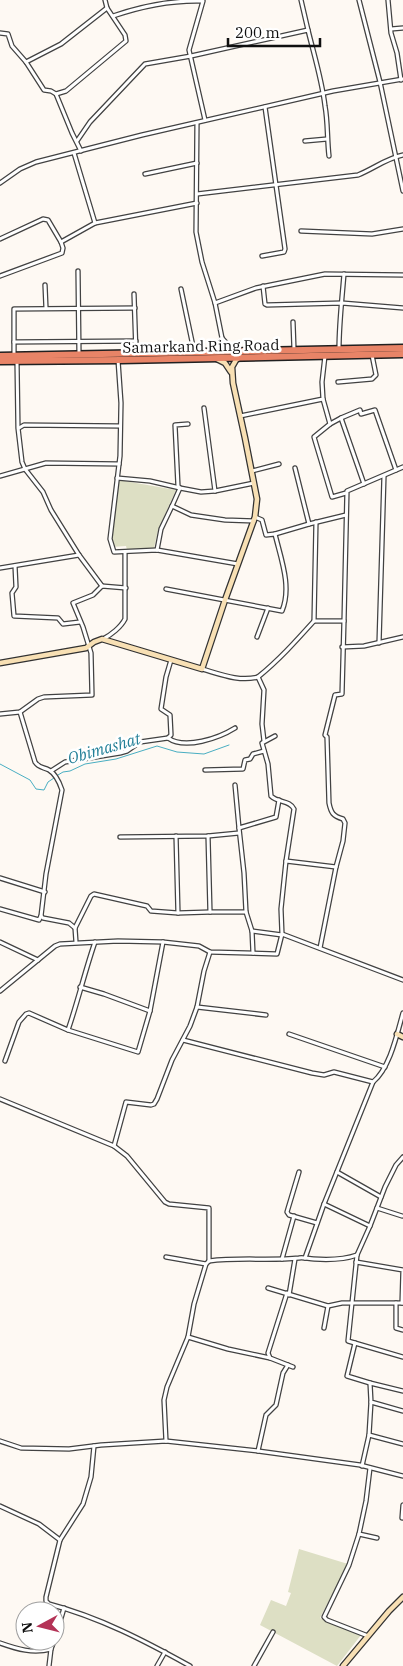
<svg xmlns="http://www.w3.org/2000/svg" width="403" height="1666" viewBox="0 0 403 1666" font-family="'IBM Plex Serif',serif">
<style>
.cemetery{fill:#dddfc4}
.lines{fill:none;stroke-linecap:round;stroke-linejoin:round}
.stream{stroke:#49aec2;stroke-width:1}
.street-casing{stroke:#424242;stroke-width:5.5}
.secondary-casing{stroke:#313131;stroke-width:7}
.highway-casing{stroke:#202020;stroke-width:9}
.street{stroke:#fff;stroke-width:3}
.secondary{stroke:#f8e0b4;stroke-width:4.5}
.highway{stroke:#e88467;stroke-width:6}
.labels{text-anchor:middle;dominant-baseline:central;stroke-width:5;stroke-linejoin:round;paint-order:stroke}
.street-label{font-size:15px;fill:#0f0f0f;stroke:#fff}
.water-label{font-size:16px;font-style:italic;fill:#227f97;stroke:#fff}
</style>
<rect width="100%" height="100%" fill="#fef9f3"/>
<g class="cemetery">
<polygon points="119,480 176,490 158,530 154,548 127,550 126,546 111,547 110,541"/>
<polygon points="299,1549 348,1564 320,1618 361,1635 337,1666 260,1625 271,1600 286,1606 291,1593 288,1592"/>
</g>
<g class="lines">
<g class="stream">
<polyline points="0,764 30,780 36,789 44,790 48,782 54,778"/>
<polyline points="58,775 63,772 70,771 85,764 116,759 157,746 177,752 204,754 229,745"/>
</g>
<defs>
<g id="street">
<polyline points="105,0 107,8"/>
<polyline points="301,0 308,30"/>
<polyline points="359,0 380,82 403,191"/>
<polyline points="388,0 391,33 397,53 401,80"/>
<path d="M 113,16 C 142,6 172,0 203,1 L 189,50 L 205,120"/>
<polyline points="391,29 403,28"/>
<polyline points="0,33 8,34 12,46 26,62 44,90 51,91 56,94 72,133 81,151"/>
<polyline points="26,62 61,44 107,8 125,35 126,41 66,91 56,94"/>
<polyline points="197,123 196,232 202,262 215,303 222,338 233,350"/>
<path d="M 77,141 L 90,122 L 145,64 L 191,56 L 308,30 C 314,55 322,80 325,106 C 328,122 327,139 329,156"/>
<polyline points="305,141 327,139"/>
<polyline points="145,174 197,163"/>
<polyline points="0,183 20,169 36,162 142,135 333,91 403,79"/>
<path d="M 197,194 L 358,175 C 373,169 387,158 403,155"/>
<polyline points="95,223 197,203"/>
<polyline points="301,231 372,234 403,229"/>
<polyline points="0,239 43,219 48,220 61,242"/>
<polyline points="262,256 284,252 285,249 265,107"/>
<polyline points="78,271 79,354"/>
<polyline points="0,276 62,253 63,248 61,242 95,223 74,153"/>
<polyline points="45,285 46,308"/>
<polyline points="263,286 265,304 267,305 342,303 403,308"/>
<polyline points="181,289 194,351"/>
<polyline points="134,294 136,353"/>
<polyline points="215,303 256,288 325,274 403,275"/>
<polyline points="293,322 294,349"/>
<polyline points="14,342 136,341"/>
<path d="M 339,349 C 339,324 342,299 344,274"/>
<polyline points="215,350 222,338"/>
<polyline points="14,355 14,309 135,308"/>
<polyline points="118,360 121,403 120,456 110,539 114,552 157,550 238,564"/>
<polyline points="17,362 18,428 22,462 25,469 43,492 51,510 79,555 102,586"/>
<polyline points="338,382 372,379 376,375 372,355"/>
<polyline points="323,399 330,424 314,437 332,497 346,493"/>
<polyline points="204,408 215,491"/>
<polyline points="240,416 323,399 322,382 325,356"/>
<polyline points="341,418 360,410 361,414 375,410 396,470"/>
<polyline points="188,424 175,425 178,486 180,488 201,492 215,491 254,483"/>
<polyline points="330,424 341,418 364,484"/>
<polyline points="19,428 24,425 120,426"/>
<polyline points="295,468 309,524"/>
<polyline points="252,471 279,464"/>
<polyline points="0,476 46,463 119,464"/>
<polyline points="117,478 150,481 180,488 172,506 191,515 225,520 254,521"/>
<polyline points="275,534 309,524 346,515"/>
<polyline points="157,550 161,529 172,506"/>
<polyline points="15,566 16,587 12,593 14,616 58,618 63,624 80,622"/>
<polyline points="0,568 79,555"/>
<path d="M 166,589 L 282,611 C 292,587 281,559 275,534 L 266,535 L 262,520 L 255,517"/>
<polyline points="314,621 316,522"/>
<polyline points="257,637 268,608"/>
<path d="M 103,639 C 111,635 121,627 125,619 L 125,553"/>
<polyline points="379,643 384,476"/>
<polyline points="342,647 364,646 403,637"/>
<path d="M 202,669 C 220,674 239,682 258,677"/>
<path d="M 20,712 L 35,762 C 39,768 43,767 49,770 C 56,774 60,784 62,790 L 46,874 L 41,916 L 43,918 L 69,923 L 75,928 L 76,942"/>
<polyline points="0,714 20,712 38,699 44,697 92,695 91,653 83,627 73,603 93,595 102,586 126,588"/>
<path d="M 275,736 L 262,743 L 268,764 L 271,796 C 278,803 290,800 294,809 L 286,861"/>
<polyline points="168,738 171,735 170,715 161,709 166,677 171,660"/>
<path d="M 264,741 L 262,724 L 264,690 L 258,677 C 279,660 296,641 314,621 L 344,621 L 347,491 L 403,467"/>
<polyline points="205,770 243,769 245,760 250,759 253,754 264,751"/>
<path d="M 51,771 L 65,762 L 120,753 L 127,751 L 140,742 L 168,738 C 185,750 219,738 235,728"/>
<polyline points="235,785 239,828 276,817 279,800"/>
<polyline points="239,828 244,873 246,912 252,931 253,953"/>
<polyline points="176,836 178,913"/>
<polyline points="208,836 210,912 246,912"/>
<polyline points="120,837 208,836 239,833"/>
<polyline points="0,878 45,892"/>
<polyline points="0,909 39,920 41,916"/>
<polyline points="75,928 91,896 94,894 147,906 151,911 178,913 210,912"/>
<polyline points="252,931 282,935"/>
<polyline points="282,934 403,980"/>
<polyline points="0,942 38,960"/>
<path d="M 95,942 C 85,971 78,1001 68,1030 L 138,1052 L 150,1011 L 163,942"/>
<path d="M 320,948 L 336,867 L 343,841 L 345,823 L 343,819 C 333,816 331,813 329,803 L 327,737 L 325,735 L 335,695 L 342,694 L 344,621"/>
<polyline points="80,987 104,994 150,1011"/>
<polyline points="0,991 55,946 60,944 118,941 163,942 199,946 210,952 277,954 282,934 281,909 286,861 336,867"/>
<polyline points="197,1007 266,1015"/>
<polyline points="289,1034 385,1067"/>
<polyline points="183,1040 312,1073 324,1075 334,1072 373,1082"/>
<polyline points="5,1061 19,1022 26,1014 29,1013 68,1030"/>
<polyline points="0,1099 114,1146 127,1156 165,1202 169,1204 209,1208 209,1261 206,1264 194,1304 188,1337 167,1387 164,1400 166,1441"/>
<polyline points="114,1146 126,1102 151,1105 154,1104 157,1099 172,1060 190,1026 197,1007 204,971 210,952"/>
<polyline points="403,1157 396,1165 385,1187 370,1226 357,1255 348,1341 403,1357"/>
<polyline points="299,1172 287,1212 289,1215 317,1223"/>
<polyline points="337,1172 381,1197"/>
<polyline points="324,1204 370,1226"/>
<polyline points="377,1208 402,1216"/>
<polyline points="166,1257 206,1264"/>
<path d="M 305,1258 L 324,1204 L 373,1082 C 390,1068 397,1034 403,1013"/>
<polyline points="282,1259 294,1216"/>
<path d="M 209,1261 C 239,1257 269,1261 299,1258 C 303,1257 309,1259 314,1259 C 329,1260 343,1260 357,1255"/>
<polyline points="356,1262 403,1270 402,1303"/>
<polyline points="268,1288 328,1306 342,1303 403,1303"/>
<polyline points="287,1293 268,1353 270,1358 293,1367"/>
<polyline points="289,1295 295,1259"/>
<polyline points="396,1303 396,1328 403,1330"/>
<polyline points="324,1328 328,1306"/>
<polyline points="188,1337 228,1349 270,1358"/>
<polyline points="355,1343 347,1376 370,1383"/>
<polyline points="403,1391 370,1383 371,1402 403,1411"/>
<polyline points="369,1435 403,1444"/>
<polyline points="0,1441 21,1448 69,1449 101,1445 166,1441 258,1451 360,1465 403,1476"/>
<path d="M 94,1446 L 91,1477 L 83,1504 L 60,1540 L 46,1597 L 46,1601 L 49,1604 C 99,1617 145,1641 190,1666"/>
<polyline points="258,1451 266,1415 276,1405 283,1373 288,1365"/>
<polyline points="362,1466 369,1435 371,1402"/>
<polyline points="370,1468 366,1501 359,1534 377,1538"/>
<polyline points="0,1506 39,1524 60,1540"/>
<polyline points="402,1518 403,1505"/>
<polyline points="359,1534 349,1565 324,1617 327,1620 368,1636"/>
<polyline points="55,1639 64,1608"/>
<path d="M 0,1643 C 17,1649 33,1654 51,1649"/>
<polyline points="49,1666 51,1649 54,1641"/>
<polyline points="157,1666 165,1652"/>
<polyline points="254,1666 273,1632"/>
</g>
<g id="secondary">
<polyline points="217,359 225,363 231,372"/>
<polyline points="0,663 86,648 94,642 102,639 202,669 225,600 255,517 257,499 245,438 233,383 232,367 236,360 239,358"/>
<polyline points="397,1034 403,1037"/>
<polyline points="343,1666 389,1611 403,1597"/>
</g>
<g id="highway">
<polyline points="0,356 403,348"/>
<polyline points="0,361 121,360 403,354"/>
</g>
</defs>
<use href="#street" class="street-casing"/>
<use href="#secondary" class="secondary-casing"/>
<use href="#highway" class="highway-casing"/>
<use href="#street" class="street"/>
<use href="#secondary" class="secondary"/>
<use href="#highway" class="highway"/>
</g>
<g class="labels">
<g class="street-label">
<text transform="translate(201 346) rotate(-1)">Samarkand Ring Road</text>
</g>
<g class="water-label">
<text transform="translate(104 748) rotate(-16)">Obimashat</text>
</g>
</g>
<g transform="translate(40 1626) rotate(263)"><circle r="24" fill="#ffffff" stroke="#9f9f9f"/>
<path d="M0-4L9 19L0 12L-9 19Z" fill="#b43357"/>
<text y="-8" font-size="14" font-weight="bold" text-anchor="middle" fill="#0f0f0f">N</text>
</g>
<path d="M228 38v8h92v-8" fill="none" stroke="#0f0f0f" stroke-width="2.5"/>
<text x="235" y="38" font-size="15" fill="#0f0f0f" stroke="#ffffff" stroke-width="4" paint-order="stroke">200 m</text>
</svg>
